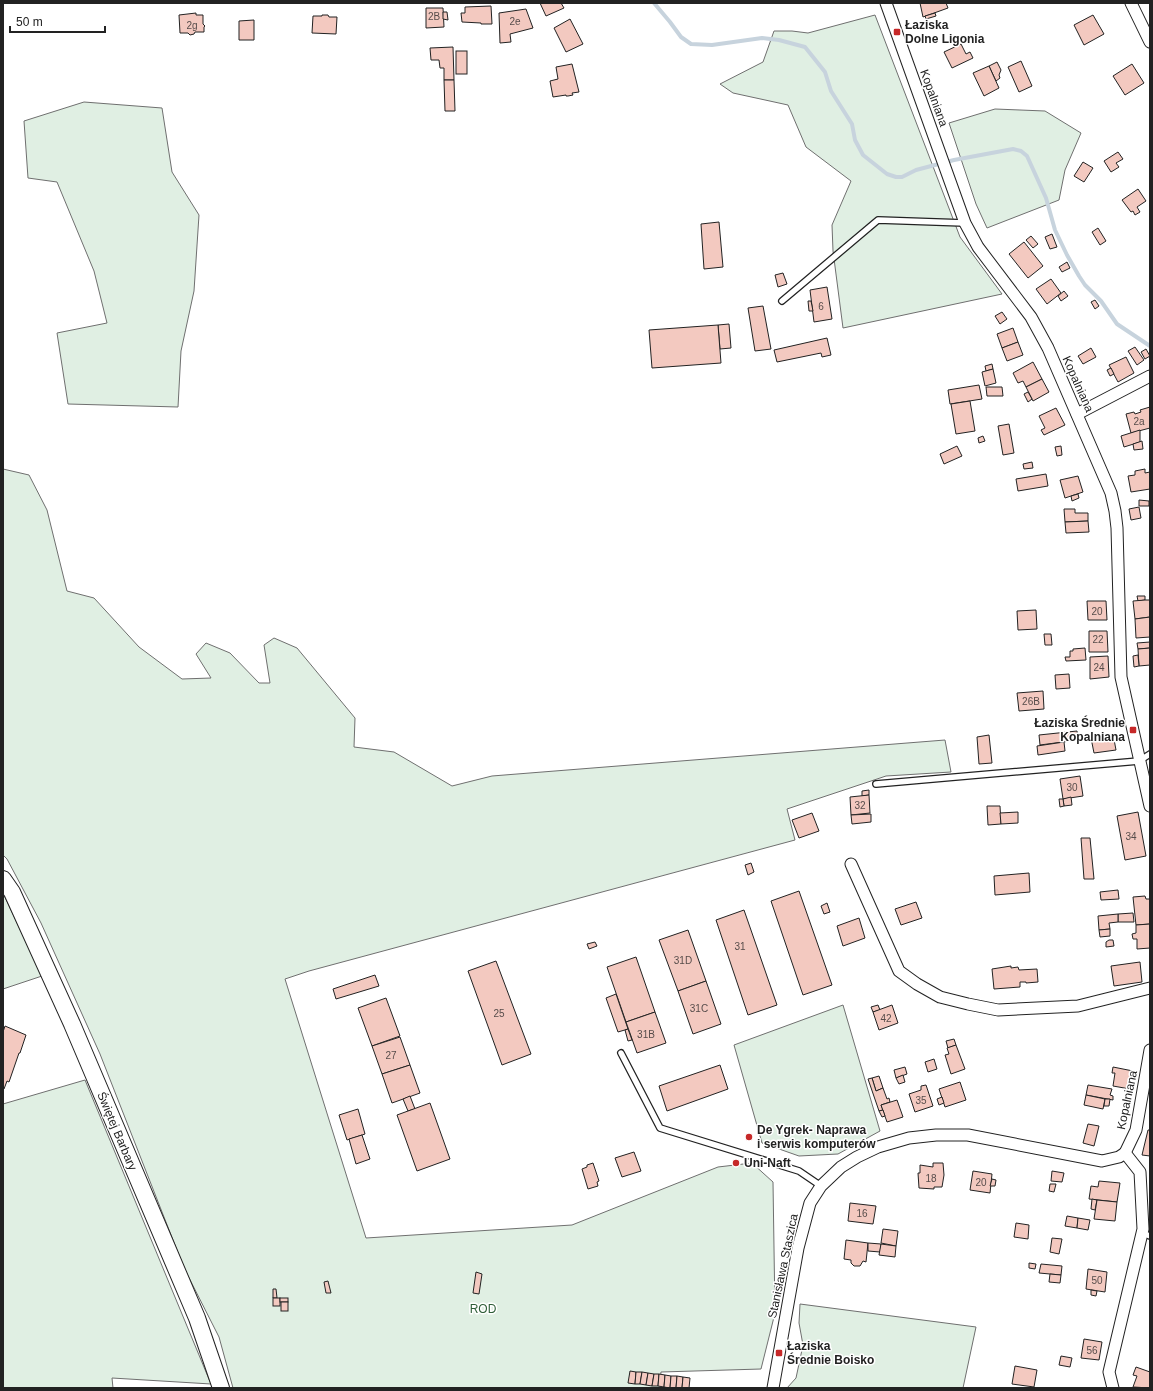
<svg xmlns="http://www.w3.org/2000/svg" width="1153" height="1391" viewBox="0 0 1153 1391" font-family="Helvetica,sans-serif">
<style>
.green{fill:#e0efe3;stroke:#6f6f6f}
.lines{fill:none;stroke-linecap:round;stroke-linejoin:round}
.stream{stroke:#c7d3dd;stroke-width:4}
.building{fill:#f3c9c0;stroke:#222}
.lane-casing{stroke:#222;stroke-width:8}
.street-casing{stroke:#222;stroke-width:13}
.secondary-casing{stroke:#222;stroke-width:18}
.lane{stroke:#fff;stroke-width:5.5}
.street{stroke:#fff;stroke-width:11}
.secondary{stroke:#fff;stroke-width:16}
.poi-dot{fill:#c62828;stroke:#fff;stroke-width:1.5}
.labels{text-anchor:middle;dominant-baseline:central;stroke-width:3;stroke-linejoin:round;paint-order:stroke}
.number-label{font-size:10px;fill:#564c4a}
.poi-label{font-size:12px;font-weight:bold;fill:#222;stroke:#fff;text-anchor:start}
.street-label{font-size:12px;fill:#222;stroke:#fff}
.park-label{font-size:12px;fill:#2f5e38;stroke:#fff}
</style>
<rect width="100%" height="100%" fill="#fff"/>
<g class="green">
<polygon points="875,15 960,237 1002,294 843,328 833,251 832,225 851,181 806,147 788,105 733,93 720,84 763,62 774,31 792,31 808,33"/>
<polygon points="84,102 162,108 172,172 199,215 194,291 181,351 178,407 68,404 57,333 107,323 94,271 57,182 28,178 24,121"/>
<polygon points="995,109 1045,111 1081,133 1065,170 1059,200 987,228 976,204 949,123"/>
<polygon points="3,469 29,475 47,510 67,591 94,598 139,647 182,679 211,678 196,654 206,643 230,653 259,683 270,683 264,645 274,638 297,648 355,718 354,747 394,752 452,786 492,776 945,740 951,772 886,776 787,809 795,840 309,971 285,979 366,1238 572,1225 718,1167 752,1163 773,1182 775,1313 761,1369 661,1372 659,1388 233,1388 219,1337 184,1268 100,1054 41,923 7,859 3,855"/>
<polygon points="3,893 42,976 3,989"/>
<polygon points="843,1005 880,1131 838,1154 799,1156 762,1143 734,1045"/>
<polygon points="85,1080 211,1384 112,1378 113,1388 3,1388 3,1104"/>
<polygon points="800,1304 976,1327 963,1388 787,1388 796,1378 803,1345 799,1323"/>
</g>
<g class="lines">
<polyline class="stream" points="654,3 670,22 681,37 691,44 712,45 762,38 779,40 805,47 825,72 831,91 852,124 855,140 863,155 887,174 896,177 902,177 916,170 954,160 1013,149 1021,151 1027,156 1046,198 1055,230 1067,255 1079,276 1085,285 1101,301 1117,324 1150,346"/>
</g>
<g class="building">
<polygon points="540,3 561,3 564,8 546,16"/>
<polygon points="920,3 946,3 948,8 923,17"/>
<polygon points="491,6 492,24 481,24 481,23 462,22 461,13 465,13 465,7"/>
<polygon points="426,8 443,8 444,27 426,28"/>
<polygon points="526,9 533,28 510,34 511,42 500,43 499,13"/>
<polygon points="443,12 447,12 448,20 443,19"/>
<polygon points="196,13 196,15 203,15 203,24 205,26 204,27 204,32 195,32 194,34 190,35 188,33 180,33 179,15"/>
<polygon points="935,13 936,16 926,19 925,16"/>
<polygon points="322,15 328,15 329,17 337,17 336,34 312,33 313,16 322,16"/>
<polygon points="1093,15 1104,34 1084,45 1074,25"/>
<polygon points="570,19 583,44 566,52 554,28"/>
<polygon points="254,20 254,40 239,40 239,21"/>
<polygon points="961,44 966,54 970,52 973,58 952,68 944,52"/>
<polygon points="453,47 454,80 444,80 444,68 440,68 439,60 431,60 430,48"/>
<rect x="456" y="51" width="11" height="23"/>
<polygon points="1021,61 1032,86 1019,92 1008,67"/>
<polygon points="997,62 1001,70 999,75 1000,78 996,81 989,66"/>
<polygon points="572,64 579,92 572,93 573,95 568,96 566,96 566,95 553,97 550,81 558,79 556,67"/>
<polygon points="1132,64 1144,83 1125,95 1113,76"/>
<polygon points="989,66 999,88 984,96 973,73"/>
<polygon points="444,80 454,80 455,111 445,111"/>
<polygon points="1118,152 1123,159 1116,163 1119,167 1111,172 1104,161"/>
<polygon points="1083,162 1093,168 1084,182 1074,176"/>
<polygon points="1138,189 1146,201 1137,207 1140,212 1135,215 1133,211 1131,212 1122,200"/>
<polygon points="719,222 723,267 704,269 701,224"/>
<polygon points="1098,228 1106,241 1100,245 1092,232"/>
<polygon points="1052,234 1057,247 1050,249 1045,237"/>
<polygon points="1031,236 1038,244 1033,248 1026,240"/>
<polygon points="1024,242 1043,266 1028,278 1009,254"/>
<polygon points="1067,262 1070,268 1062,272 1059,267"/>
<polygon points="783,273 787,284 778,287 775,275"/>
<polygon points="1051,279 1061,293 1047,304 1036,289"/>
<polygon points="827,287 832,319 814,322 810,290"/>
<polygon points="1064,291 1068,296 1061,301 1058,296"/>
<polygon points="1095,300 1099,306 1095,309 1091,302"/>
<polygon points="808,301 811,301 813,311 809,311"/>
<polygon points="763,306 771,349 755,351 748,308"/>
<polygon points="1002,312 1007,319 1000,324 995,316"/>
<polygon points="729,324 731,348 720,349 718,325"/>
<polygon points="718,325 721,363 652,368 649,330"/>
<polygon points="1013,328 1018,342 1002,348 997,334"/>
<polygon points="827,338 831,355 822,357 821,353 777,362 774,350"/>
<polygon points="1018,342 1023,355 1007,361 1002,348"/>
<polygon points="1135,347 1144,360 1137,365 1128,351"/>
<polygon points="1091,348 1096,357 1083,364 1078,356"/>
<polygon points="1146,349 1150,356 1145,359 1141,352"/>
<polygon points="1126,357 1134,373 1118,382 1109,365"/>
<polygon points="1033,362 1042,379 1026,387 1023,381 1018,383 1013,373"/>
<polygon points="992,364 993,369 986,371 985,366"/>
<polygon points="1111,368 1114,374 1110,376 1107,370"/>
<polygon points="993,369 996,383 985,386 982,372"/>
<polygon points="1042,379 1049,392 1033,401 1026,387"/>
<polygon points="979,385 982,399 950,404 948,390"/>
<polygon points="986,387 1002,387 1003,396 987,396"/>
<polygon points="1028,392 1032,399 1028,402 1024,394"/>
<polygon points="970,401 975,431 956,434 951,404"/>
<polygon points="1150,407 1150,428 1131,433 1126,414 1134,412 1135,414 1141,412 1140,410"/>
<polygon points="1056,408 1065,425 1044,435 1041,430 1045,428 1039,416"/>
<polygon points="1009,424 1014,453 1003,455 998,426"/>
<polygon points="1140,430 1140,442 1124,447 1121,436"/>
<polygon points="983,436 985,441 979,443 978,438"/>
<polygon points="1142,441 1143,449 1134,450 1133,444"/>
<polygon points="957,446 962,456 944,464 940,454"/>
<polygon points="1061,446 1062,455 1057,456 1055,447"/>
<polygon points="1032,462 1033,468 1024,469 1023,464"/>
<polygon points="1145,469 1145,473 1150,472 1150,489 1131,492 1128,476 1135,475 1135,471"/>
<polygon points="1046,474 1048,486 1018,491 1016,479"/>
<polygon points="1078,476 1083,492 1065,498 1060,480"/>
<polygon points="1078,494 1079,498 1072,501 1071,496"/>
<polygon points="1139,500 1149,501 1149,506 1139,506"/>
<polygon points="1139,507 1141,518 1131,520 1129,509"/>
<polygon points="1064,509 1075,509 1075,513 1088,513 1088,521 1065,522"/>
<polygon points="1088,521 1089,532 1066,533 1065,522"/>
<polygon points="1137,596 1145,596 1145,600 1138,601"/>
<polygon points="1145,600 1150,600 1150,617 1135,619 1133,601"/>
<polygon points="1087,601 1106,601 1107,620 1088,620"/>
<polygon points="1036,610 1037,629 1018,630 1017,611"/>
<polygon points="1150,617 1150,637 1136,638 1135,619"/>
<polygon points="1089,631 1107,631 1108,652 1089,652"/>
<polygon points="1044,634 1051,634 1052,645 1045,645"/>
<polygon points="1150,642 1150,648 1138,649 1137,643"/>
<polygon points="1085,648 1086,660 1066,661 1065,657 1070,657 1070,651 1073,651 1073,649"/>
<polygon points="1150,648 1150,665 1139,666 1138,649"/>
<polygon points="1138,655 1139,666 1134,667 1133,656"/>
<polygon points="1108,656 1109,677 1090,679 1090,657"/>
<polygon points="1069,674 1070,688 1056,689 1055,675"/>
<polygon points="1043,691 1044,709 1019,711 1017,693"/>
<polygon points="1077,731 1078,740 1040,745 1039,735"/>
<polygon points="1113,734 1116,750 1094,753 1091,738"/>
<polygon points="989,735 992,763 979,764 977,737"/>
<polygon points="1064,742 1065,751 1038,755 1037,746"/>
<polygon points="1080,776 1083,796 1063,799 1060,779"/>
<polygon points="869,790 869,795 862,796 862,791"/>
<polygon points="869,795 870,813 851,815 850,797"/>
<polygon points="1071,797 1072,805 1064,806 1063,799"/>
<polygon points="1059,799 1063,799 1064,806 1060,807"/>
<polygon points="987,806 1000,806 1001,824 988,825"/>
<polygon points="1018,812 1018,823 1001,824 1000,813"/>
<polygon points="1138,812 1146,856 1125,860 1117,816"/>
<polygon points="812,813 819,831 799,838 792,820"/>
<polygon points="871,814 871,822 852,824 851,815"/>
<polygon points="1081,838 1090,838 1094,879 1084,879"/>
<polygon points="751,863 754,872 748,875 745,865"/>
<polygon points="1029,873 1030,892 995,895 994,876"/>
<polygon points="1118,890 1119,899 1101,900 1100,892"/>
<polygon points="799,891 832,985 803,995 771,901"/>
<polygon points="1145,896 1146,899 1150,899 1150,924 1136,925 1133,897"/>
<polygon points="916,902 922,918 901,925 895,909"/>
<polygon points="827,903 830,912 824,914 821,906"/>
<polygon points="744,910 777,1005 748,1015 716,920"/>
<polygon points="1133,913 1134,922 1118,922 1118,914"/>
<polygon points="1118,914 1118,922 1109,923 1110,929 1099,930 1098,916"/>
<polygon points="859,918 865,938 843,946 837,926"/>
<polygon points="1150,924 1150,948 1137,949 1137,939 1133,939 1132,934 1136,933 1136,925"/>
<polygon points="1110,929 1110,936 1100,937 1099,930"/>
<polygon points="688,930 706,981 678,991 659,940"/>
<polygon points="1109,940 1113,940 1114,946 1106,947 1106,942"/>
<polygon points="595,942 597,946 589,949 587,944"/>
<polygon points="636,957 655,1012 626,1022 607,967"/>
<polygon points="496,961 531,1054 502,1065 468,971"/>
<polygon points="1140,962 1142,982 1114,986 1111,966"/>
<polygon points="1011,966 1011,968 1018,967 1019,970 1037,969 1038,982 1026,983 1026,982 1020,982 1020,987 994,989 992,969"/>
<polygon points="375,975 379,986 336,999 333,989"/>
<polygon points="706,981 721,1024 693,1034 678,991"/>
<polygon points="616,994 628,1029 618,1032 606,998"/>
<polygon points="386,998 400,1036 372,1046 358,1008"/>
<polygon points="878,1005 880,1010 873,1012 871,1007"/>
<polygon points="892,1005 898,1023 879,1030 873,1012"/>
<polygon points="655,1012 666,1043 637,1053 626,1022"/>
<polygon points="5,1026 26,1035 20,1053 19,1053 9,1082 7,1081 4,1089 3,1089 3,1032"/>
<polygon points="628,1029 632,1040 628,1041 625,1030"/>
<polygon points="400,1037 410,1065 382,1074 372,1046"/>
<polygon points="954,1039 956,1045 948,1048 946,1041"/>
<polygon points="956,1045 965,1069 951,1074 945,1055 949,1054 947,1048"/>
<polygon points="934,1059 937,1069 928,1072 925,1062"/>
<polygon points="410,1065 420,1093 392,1103 382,1074"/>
<polygon points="720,1065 728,1089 667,1111 659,1086"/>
<polygon points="905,1067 907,1074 896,1078 894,1070"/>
<polygon points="1113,1067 1133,1071 1130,1089 1113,1086 1115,1073 1112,1073"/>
<polygon points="903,1075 905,1082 899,1084 896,1078"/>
<polygon points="879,1076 883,1088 876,1091 872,1078"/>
<polygon points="872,1078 876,1091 883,1088 887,1099 889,1098 890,1102 881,1105 883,1110 879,1111 868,1079"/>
<polygon points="960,1082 966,1100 945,1107 939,1089"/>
<polygon points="926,1085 933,1106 915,1112 909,1094 921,1090 921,1086"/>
<polygon points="1088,1085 1112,1089 1110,1095 1113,1096 1113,1100 1086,1095"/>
<polygon points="1086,1095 1105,1099 1103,1109 1084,1105"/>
<polygon points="410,1096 415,1109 408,1111 403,1099"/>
<polygon points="942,1097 944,1103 939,1105 937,1099"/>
<polygon points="1105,1099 1110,1099 1109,1106 1104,1106"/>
<polygon points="897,1100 903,1117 887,1122 881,1105"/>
<polygon points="430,1103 450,1159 417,1171 397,1115"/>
<polygon points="358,1109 365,1134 347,1140 339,1115"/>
<polygon points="883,1110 885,1116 882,1117 879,1111"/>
<polygon points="1088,1124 1099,1126 1094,1146 1083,1143"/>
<polygon points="1148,1130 1150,1130 1150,1156 1142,1155"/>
<polygon points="362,1135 370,1159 356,1164 349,1139"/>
<polygon points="634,1152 641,1171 622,1177 615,1158"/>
<polygon points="593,1163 599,1181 597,1182 598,1186 588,1189 582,1169 587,1167 587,1165"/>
<polygon points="933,1163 943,1163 944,1175 942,1187 934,1187 934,1189 919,1188 918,1173 920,1173 920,1165 933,1167"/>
<polygon points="973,1171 992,1174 990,1193 970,1190"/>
<polygon points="1052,1171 1064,1173 1062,1182 1051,1181"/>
<polygon points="992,1179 996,1180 995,1186 990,1186"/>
<polygon points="1099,1181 1120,1183 1117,1202 1089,1199 1091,1186 1098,1187"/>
<polygon points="1050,1184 1056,1184 1054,1192 1049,1191"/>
<polygon points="1092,1199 1097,1200 1095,1210 1091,1209"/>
<polygon points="1097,1200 1117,1202 1115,1221 1094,1219"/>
<polygon points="850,1203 876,1206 873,1224 848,1221"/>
<polygon points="1067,1216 1078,1218 1077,1228 1065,1226"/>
<polygon points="1078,1218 1090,1220 1088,1230 1077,1228"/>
<polygon points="1016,1223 1029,1225 1028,1239 1014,1237"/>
<polygon points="883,1229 898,1231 896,1246 881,1243"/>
<polygon points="1052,1238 1062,1239 1059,1254 1050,1252"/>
<polygon points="846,1240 868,1243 866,1262 863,1261 860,1266 854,1266 851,1263 851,1260 844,1259"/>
<polygon points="868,1243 881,1244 880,1252 868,1251"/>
<polygon points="881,1244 896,1246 895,1257 879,1255"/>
<polygon points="1029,1263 1036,1264 1035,1269 1029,1268"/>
<polygon points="1041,1264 1062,1266 1061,1275 1039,1273"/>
<polygon points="1088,1269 1107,1272 1105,1292 1086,1289"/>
<polygon points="476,1272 482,1274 479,1294 473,1293"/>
<polygon points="1050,1274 1061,1275 1060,1283 1049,1282"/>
<polygon points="328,1281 331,1293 326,1293 324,1282"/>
<polygon points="273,1289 276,1289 277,1298 273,1298"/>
<polygon points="1091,1290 1097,1291 1096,1296 1091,1295"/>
<rect x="273" y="1298" width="7" height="8"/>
<rect x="280" y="1298" width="8" height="4"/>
<rect x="281" y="1302" width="7" height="9"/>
<polygon points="1084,1339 1102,1342 1099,1360 1081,1358"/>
<polygon points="1061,1356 1072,1358 1070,1367 1059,1365"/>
<polygon points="1015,1366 1037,1370 1034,1387 1012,1384"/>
<polygon points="1136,1367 1150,1372 1150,1388 1133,1387 1137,1376 1133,1375"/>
<polygon points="630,1371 636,1372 635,1384 628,1383"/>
<polygon points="636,1372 642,1372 640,1384 635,1384"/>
<polygon points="642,1372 648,1373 646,1385 640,1384"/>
<polygon points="648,1373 654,1374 652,1386 646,1385"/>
<polygon points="654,1374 659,1374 658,1386 652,1386"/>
<polygon points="659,1374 665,1375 664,1387 658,1386"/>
<polygon points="665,1375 671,1376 670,1388 664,1387"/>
<polygon points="671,1376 677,1376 676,1388 670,1388"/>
<polygon points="677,1376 683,1377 682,1388 676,1388"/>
<polygon points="683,1377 690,1378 689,1388 682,1388"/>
</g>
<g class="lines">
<defs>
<g id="lane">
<polyline points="782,301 878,220 965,223"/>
<polyline points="876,784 1139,761 1150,754"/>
<polyline points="621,1053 660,1128 799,1171 821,1186"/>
<polyline points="1142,1233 1150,1236"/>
</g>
<g id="street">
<polyline points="886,3 965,223 978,247 1031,317 1048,348 1111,493 1115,511 1117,528 1121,677 1150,806"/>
<polyline points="1131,3 1150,42"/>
<polyline points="1077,414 1150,376"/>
<polyline points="851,864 899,971 917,984 940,997 968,1004 998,1010 1078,1006 1150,988"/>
<polyline points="1125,1153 1136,1130 1150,1050"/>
<polyline points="773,1388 798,1248 810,1203 821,1186 841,1167 857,1157 878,1147 909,1138 936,1135 968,1135 1102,1161 1119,1157 1125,1153"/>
<polyline points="1113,1388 1109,1372 1143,1229 1140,1172 1125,1153"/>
</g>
<polyline id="secondary" points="3,879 12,892 72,1024 197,1318 221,1388"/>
</defs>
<use href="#lane" class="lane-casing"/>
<use href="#street" class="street-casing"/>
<use href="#secondary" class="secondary-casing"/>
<use href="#lane" class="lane"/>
<use href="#street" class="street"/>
<use href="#secondary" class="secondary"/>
</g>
<g class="poi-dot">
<rect x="893" y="28" width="8" height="8" rx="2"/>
<rect x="1129" y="726" width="8" height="8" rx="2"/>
<circle cx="749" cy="1137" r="4"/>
<circle cx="736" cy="1163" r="4"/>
<rect x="775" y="1349" width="8" height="8" rx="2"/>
</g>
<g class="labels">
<g class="number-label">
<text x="434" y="16">2B</text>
<text x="515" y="21">2e</text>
<text x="192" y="25">2g</text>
<text x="821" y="306">6</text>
<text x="1139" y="421">2a</text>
<text x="1097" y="611">20</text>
<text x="1098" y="639">22</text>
<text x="1099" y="667">24</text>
<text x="1031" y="701">26B</text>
<text x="1072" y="787">30</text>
<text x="860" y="805">32</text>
<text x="1131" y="836">34</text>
<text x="740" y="946">31</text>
<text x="683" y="960">31D</text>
<text x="699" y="1008">31C</text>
<text x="499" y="1013">25</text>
<text x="886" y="1018">42</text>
<text x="646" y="1034">31B</text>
<text x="391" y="1055">27</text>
<text x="921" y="1100">35</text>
<text x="931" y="1178">18</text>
<text x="981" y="1182">20</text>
<text x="862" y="1213">16</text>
<text x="1097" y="1280">50</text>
<text x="1092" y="1350">56</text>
</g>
<g class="poi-label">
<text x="905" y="25">Łaziska<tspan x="905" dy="14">Dolne Ligonia</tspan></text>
<text x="1125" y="723" text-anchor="end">Łaziska Średnie<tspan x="1125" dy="14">Kopalniana</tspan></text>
<text x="757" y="1130">De Ygrek- Naprawa<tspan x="757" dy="14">i serwis komputerów</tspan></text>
<text x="744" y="1163">Uni-Naft</text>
<text x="787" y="1346">Łaziska<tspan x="787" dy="14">Średnie Boisko</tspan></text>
</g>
<g class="street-label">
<text transform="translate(934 98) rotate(70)">Kopalniana</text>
<text transform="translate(1078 384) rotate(66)">Kopalniana</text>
<text transform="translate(1127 1100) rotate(-78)">Kopalniana</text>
<text transform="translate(117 1131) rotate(67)">Świętej Barbary</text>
<text transform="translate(783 1266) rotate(-78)">Stanisława Staszica</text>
</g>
<g class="park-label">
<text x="483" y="1309">ROD</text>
</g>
</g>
<rect width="1153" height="1391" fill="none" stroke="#222222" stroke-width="8"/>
<path d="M10 26v6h95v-6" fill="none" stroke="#222222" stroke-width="2"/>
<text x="16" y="26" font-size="12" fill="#222222" stroke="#ffffff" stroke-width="3" paint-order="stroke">50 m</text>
</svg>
